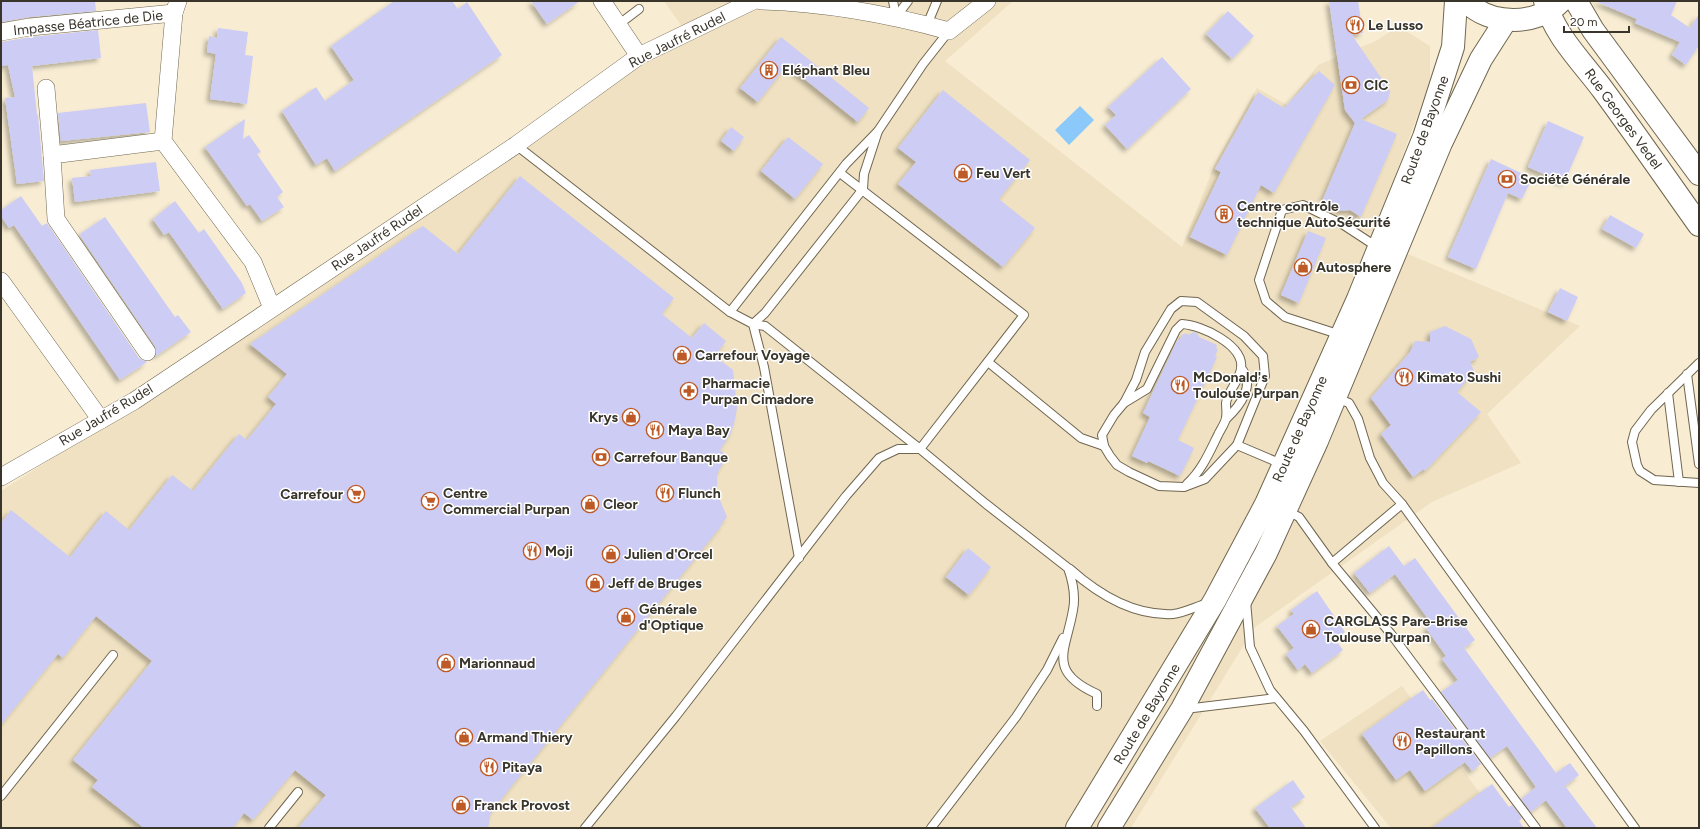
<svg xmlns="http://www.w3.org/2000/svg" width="1700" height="829" viewBox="0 0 1700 829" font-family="Figtree,sans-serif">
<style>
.built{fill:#efe1c1}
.water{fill:#8ac9f9}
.building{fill:#ccccf5;filter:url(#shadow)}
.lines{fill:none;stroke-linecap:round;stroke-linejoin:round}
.lane-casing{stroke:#706650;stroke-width:10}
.street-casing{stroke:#706650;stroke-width:18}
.secondary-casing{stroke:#706650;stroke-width:24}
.lane{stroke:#fff;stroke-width:8}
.street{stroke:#fff;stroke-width:17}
.secondary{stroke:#fff;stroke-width:22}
.labels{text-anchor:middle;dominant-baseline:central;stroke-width:3;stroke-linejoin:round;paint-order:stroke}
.street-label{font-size:14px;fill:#39352b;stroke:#fff}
.poi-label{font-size:14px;font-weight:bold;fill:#39352b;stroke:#fff;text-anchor:start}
</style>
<defs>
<filter id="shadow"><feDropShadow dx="-3.5" dy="3.5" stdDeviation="2" flood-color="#0004"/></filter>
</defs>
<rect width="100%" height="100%" fill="#f8edd3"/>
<g class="built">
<polygon points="664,1 1013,1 945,61 1182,247 1216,161 1257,88 1287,105 1318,65 1376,41 1391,31 1406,31 1430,46 1430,81 1372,239 1580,326 1487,414 1521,463 1432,502 1255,627 1131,828 1,828 1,491 299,300 623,68 688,35"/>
<polygon points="1402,686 1505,828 1391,828 1320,741"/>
</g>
<polygon class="water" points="1080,106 1094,120 1069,145 1055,130"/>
<g class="building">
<polygon points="1,1 95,1 96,11 29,17 1,22"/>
<polygon points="394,1 452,1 458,9 467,2 502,55 335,171 327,158 316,165 282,111 316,87 325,101 354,80 331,46"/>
<polygon points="531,1 580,1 547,24"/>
<polygon points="1329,1 1358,1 1363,33 1352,35 1390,91 1388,100 1361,119 1397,134 1361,217 1350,210 1341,211 1323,199 1355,123 1345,110"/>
<polygon points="1595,1 1677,1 1671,15 1690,28 1699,14 1699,49 1697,48 1686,65 1672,55 1680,42 1635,23 1637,19"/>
<polygon points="1228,11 1254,36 1232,59 1206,34"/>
<polygon points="218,28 248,32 245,55 253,56 247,104 210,99 216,54 207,52 209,36 217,38"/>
<polygon points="98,30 101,58 32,66 37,115 38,115 44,181 17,184 5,98 15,97 8,65 1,66 1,42 31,37"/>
<polygon points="781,37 869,108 858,122 787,65 758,102 740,88"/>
<polygon points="1162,57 1191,89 1127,149 1105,125 1116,115 1108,107"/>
<polygon points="1319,71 1335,85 1274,193 1261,185 1227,255 1190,237 1221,172 1215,169 1258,92 1284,108"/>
<polygon points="943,90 1030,160 999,199 1035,228 1003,267 898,184 916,162 898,148"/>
<polygon points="146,103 150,132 61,141 58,113"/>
<polygon points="245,119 243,139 249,135 261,152 257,154 283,192 277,197 284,207 262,221 250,204 247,206 205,147"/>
<polygon points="1548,121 1584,137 1564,183 1528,167"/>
<polygon points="731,127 744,137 734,151 721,141"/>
<polygon points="788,137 823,164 795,199 761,171"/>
<polygon points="1491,159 1532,178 1522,199 1508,193 1476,269 1448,257"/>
<polygon points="156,162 160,191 75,202 72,178 91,176 90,170"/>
<polygon points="520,176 674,298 662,314 692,338 704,323 726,341 715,356 733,370 737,408 735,420 731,433 720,450 727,456 718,472 717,479 717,493 727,517 721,524 722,525 491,812 488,828 298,828 326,795 295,770 253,820 244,813 233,828 144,828 92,787 98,780 73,760 152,661 96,616 63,658 58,654 1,725 1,523 11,510 70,557 106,511 129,530 172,475 193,491 239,434 247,440 276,404 268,397 287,374 250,344 423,226 458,254"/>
<polygon points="21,196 42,226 47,223 139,358 147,362 120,380 14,225 9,228 1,216 1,210"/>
<polygon points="175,201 199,233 204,229 242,283 246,293 223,309 169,232 164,235 153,219"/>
<polygon points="1610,215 1644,234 1636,248 1602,229"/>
<polygon points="105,217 175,317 178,315 191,332 156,356 155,346 81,237 80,234"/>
<polygon points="1308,231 1326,238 1299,303 1281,295"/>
<polygon points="1560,288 1578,297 1567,321 1548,312"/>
<polygon points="1445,326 1471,339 1479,357 1470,362 1474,371 1457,392 1481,412 1425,471 1424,469 1413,477 1381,434 1391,425 1371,398 1410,352 1415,341 1430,342 1430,332"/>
<polygon points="1193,332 1197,333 1199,337 1217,345 1216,348 1218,349 1215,356 1217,357 1178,440 1194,448 1180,476 1148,461 1147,463 1132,456 1150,417 1143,413 1178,339 1180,340 1182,334 1184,335 1185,333 1189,335"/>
<polygon points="1389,546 1404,566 1415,558 1475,640 1464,648 1556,773 1570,763 1579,775 1565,786 1597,828 1567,828 1546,800 1531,812 1521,799 1536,787 1507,746 1490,758 1441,692 1458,680 1442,659 1446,656 1426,628 1432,624 1395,574 1370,593 1354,573"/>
<polygon points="968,548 991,567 969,595 946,577"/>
<polygon points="1317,591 1345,632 1335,639 1343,650 1312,673 1305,664 1298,670 1286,654 1294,648 1277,626 1294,614 1291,610"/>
<polygon points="1423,690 1430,700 1432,699 1481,764 1472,771 1465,762 1425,791 1410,770 1396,780 1362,734"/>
<polygon points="1293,780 1305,797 1291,807 1306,828 1270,828 1255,808"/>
<polygon points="1492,784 1509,807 1512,805 1522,818 1519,821 1524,828 1432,828"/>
</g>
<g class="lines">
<defs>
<g id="lane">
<polyline points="893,1 896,17"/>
<polyline points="896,17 908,1"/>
<polyline points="618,25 639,9"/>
<polyline points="927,25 937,1"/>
<polyline points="878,131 923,64 949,31"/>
<polyline points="516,145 730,312 753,324 765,326 920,449 1024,315 840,173"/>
<polygon points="1181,301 1197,302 1244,336 1263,356 1265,376 1237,445 1205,479 1184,487 1159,486 1129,472 1117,465 1110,456 1104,446 1102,435 1114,415 1124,403 1136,380 1145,352 1171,309"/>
<polyline points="730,312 846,164 878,131 864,174 863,189 765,313 753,324"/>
<polyline points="753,324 764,367 799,558"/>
<polyline points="1341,335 1285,317 1266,301 1259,280 1282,210 1303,205 1342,224 1371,243 1378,246"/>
<polyline points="988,362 1081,438 1104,446"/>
<polyline points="1699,363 1651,410 1635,431 1632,442 1637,465 1640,471 1654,480 1699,483"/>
<polyline points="1687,374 1699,464"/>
<polyline points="1668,393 1679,482"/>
<polyline points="1336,398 1349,403 1358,419 1370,458 1383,483 1402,504"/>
<path d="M 1124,403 L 1147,389 L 1176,330 L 1182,324 C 1201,325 1245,345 1241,369 C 1239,381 1228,391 1226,403 C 1226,408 1227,413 1226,418 C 1225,424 1220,430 1218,435 C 1209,453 1202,470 1187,484"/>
<path d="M 1226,419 C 1240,406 1256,385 1241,368"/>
<polyline points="1237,445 1284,465"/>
<polyline points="1287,511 1299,517 1332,563 1402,504 1635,828"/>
<polyline points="1332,563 1391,634 1536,828"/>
<path d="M 1070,569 C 1098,594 1134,616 1173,614 C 1184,613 1197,606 1208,603"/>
<polyline points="1246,601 1250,647 1270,690 1304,731 1375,828"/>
<polyline points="1185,709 1276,698"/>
<polyline points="1,796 113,655"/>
<polyline points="269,828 298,792"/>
<path d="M 585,828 L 676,716 L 846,496 L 879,458 L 898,449 L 920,449 L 986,504 L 1068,568 C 1073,582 1076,595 1073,610 C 1066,651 1046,671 1097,694 L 1097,706"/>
<polyline points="931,828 1016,717 1047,670 1063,638"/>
</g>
<g id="street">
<polyline points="178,1 174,13 163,141 253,262 272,308"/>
<polyline points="602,1 639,56"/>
<path d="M 761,1 C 824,3 888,14 949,31 L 987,1"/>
<polyline points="1,32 30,27 174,13"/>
<polyline points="46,88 52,155"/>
<polyline points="1,281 101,420"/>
<polyline points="147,352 56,219 52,155 163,141"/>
<polyline points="1,477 134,401 179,371 516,145 639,56 753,1"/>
</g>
<g id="secondary">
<path d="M 1466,1 C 1489,26 1537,26 1560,2"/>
<path d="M 1545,1 C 1554,35 1583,63 1603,90 C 1636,135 1667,180 1699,225"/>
<polyline points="1576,1 1593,30 1699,174"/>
<polyline points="1077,828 1215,600 1266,504 1358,299 1424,137 1453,47 1456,1"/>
<polyline points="1109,828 1182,709 1266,553 1317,441 1441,143 1481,59 1506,20"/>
</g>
</defs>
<use href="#lane" class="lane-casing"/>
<use href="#street" class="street-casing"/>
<use href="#secondary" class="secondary-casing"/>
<use href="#lane" class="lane"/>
<use href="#street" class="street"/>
<use href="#secondary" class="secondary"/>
</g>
<defs>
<symbol id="restaurant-ring" viewBox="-11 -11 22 22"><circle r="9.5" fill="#fff" stroke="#be5a25" stroke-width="1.5"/><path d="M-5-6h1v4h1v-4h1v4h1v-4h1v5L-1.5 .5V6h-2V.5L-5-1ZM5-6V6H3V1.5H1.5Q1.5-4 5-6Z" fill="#be5a25"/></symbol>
<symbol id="building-ring" viewBox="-11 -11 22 22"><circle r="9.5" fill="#fff" stroke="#be5a25" stroke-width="1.5"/><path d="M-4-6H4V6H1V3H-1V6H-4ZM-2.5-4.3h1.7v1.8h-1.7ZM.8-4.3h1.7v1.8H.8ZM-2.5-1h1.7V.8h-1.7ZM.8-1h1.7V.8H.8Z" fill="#be5a25"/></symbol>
<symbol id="bank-ring" viewBox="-11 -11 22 22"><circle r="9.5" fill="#fff" stroke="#be5a25" stroke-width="1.5"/><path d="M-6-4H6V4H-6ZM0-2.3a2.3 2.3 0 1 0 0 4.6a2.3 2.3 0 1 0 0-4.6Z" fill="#be5a25"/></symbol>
<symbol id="shop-ring" viewBox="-11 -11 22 22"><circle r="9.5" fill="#fff" stroke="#be5a25" stroke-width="1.5"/><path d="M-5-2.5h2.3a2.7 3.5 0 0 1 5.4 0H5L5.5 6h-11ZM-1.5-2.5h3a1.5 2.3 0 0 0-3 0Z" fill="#be5a25"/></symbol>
<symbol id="pharmacy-ring" viewBox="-11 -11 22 22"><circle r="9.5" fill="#fff" stroke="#be5a25" stroke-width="1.5"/><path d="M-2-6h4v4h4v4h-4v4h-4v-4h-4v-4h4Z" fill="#be5a25"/></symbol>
<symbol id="supermarket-ring" viewBox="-11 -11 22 22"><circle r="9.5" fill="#fff" stroke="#be5a25" stroke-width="1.5"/><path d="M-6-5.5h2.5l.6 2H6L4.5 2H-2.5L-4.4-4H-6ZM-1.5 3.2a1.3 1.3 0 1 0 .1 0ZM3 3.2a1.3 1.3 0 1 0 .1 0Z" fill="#be5a25"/></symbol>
</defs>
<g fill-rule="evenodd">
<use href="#restaurant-ring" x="1345" y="15" width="20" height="20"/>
<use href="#building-ring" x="759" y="60" width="20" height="20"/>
<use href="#bank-ring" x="1341" y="75" width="20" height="20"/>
<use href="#shop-ring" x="953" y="163" width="20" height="20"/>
<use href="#bank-ring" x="1497" y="169" width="20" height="20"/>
<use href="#building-ring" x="1214" y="204" width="20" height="20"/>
<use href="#shop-ring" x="1293" y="257" width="20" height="20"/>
<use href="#shop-ring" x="672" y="345" width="20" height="20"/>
<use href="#restaurant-ring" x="1394" y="367" width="20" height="20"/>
<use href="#restaurant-ring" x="1170" y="375" width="20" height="20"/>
<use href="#pharmacy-ring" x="679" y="381" width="20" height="20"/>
<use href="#shop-ring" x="621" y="407" width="20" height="20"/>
<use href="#restaurant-ring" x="645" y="420" width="20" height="20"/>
<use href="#bank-ring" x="591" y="447" width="20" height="20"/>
<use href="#restaurant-ring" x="655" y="483" width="20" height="20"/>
<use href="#supermarket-ring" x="346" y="484" width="20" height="20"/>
<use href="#supermarket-ring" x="420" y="491" width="20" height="20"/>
<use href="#shop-ring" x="580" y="494" width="20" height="20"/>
<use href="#restaurant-ring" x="522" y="541" width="20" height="20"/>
<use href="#shop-ring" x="601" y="544" width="20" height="20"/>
<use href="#shop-ring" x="585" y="573" width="20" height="20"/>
<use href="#shop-ring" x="616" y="607" width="20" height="20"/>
<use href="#shop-ring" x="1301" y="619" width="20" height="20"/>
<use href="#shop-ring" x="436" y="653" width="20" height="20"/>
<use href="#shop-ring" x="454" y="727" width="20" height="20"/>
<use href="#restaurant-ring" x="1392" y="731" width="20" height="20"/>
<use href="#restaurant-ring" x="479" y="757" width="20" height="20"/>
<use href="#shop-ring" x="451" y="795" width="20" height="20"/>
</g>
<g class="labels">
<g class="street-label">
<text transform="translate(88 23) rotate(-6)">Impasse Béatrice de Die</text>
<text transform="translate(677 40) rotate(-27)">Rue Jaufré Rudel</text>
<text transform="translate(1623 119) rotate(54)">Rue Georges Vedel</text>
<text transform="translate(1425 130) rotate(-70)">Route de Bayonne</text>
<text transform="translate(377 238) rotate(-34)">Rue Jaufré Rudel</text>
<text transform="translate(106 415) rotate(-31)">Rue Jaufré Rudel</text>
<text transform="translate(1300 429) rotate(-66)">Route de Bayonne</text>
<text transform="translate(1147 714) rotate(-59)">Route de Bayonne</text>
</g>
<g class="poi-label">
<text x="1368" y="25">Le Lusso</text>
<text x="782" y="70">Eléphant Bleu</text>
<text x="1364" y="85">CIC</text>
<text x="976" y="173">Feu Vert</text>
<text x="1520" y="179">Société Générale</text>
<text x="1237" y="206">Centre contrôle<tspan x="1237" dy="16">technique AutoSécurité</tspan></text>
<text x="1316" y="267">Autosphere</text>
<text x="695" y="355">Carrefour Voyage</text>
<text x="1193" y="377">McDonald's<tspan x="1193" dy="16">Toulouse Purpan</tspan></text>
<text x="1417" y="377">Kimato Sushi</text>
<text x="702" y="383">Pharmacie<tspan x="702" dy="16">Purpan Cimadore</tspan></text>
<text x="618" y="417" text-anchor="end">Krys</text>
<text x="668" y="430">Maya Bay</text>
<text x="614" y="457">Carrefour Banque</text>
<text x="443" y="493">Centre<tspan x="443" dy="16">Commercial Purpan</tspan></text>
<text x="678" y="493">Flunch</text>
<text x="343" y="494" text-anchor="end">Carrefour</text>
<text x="603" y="504">Cleor</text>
<text x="545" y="551">Moji</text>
<text x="624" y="554">Julien d'Orcel</text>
<text x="608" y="583">Jeff de Bruges</text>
<text x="639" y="609">Générale<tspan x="639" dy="16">d'Optique</tspan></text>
<text x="1324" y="621">CARGLASS Pare-Brise<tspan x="1324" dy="16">Toulouse Purpan</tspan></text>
<text x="459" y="663">Marionnaud</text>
<text x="1415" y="733">Restaurant<tspan x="1415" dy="16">Papillons</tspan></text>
<text x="477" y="737">Armand Thiery</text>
<text x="502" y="767">Pitaya</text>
<text x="474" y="805">Franck Provost</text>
</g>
</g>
<rect width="1700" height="829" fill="none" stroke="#39352b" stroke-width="4"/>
<path d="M1564 26v6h65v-6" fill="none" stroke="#39352b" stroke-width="2"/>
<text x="1570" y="26" font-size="12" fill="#39352b" stroke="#ffffff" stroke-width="3" paint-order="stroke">20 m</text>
</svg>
